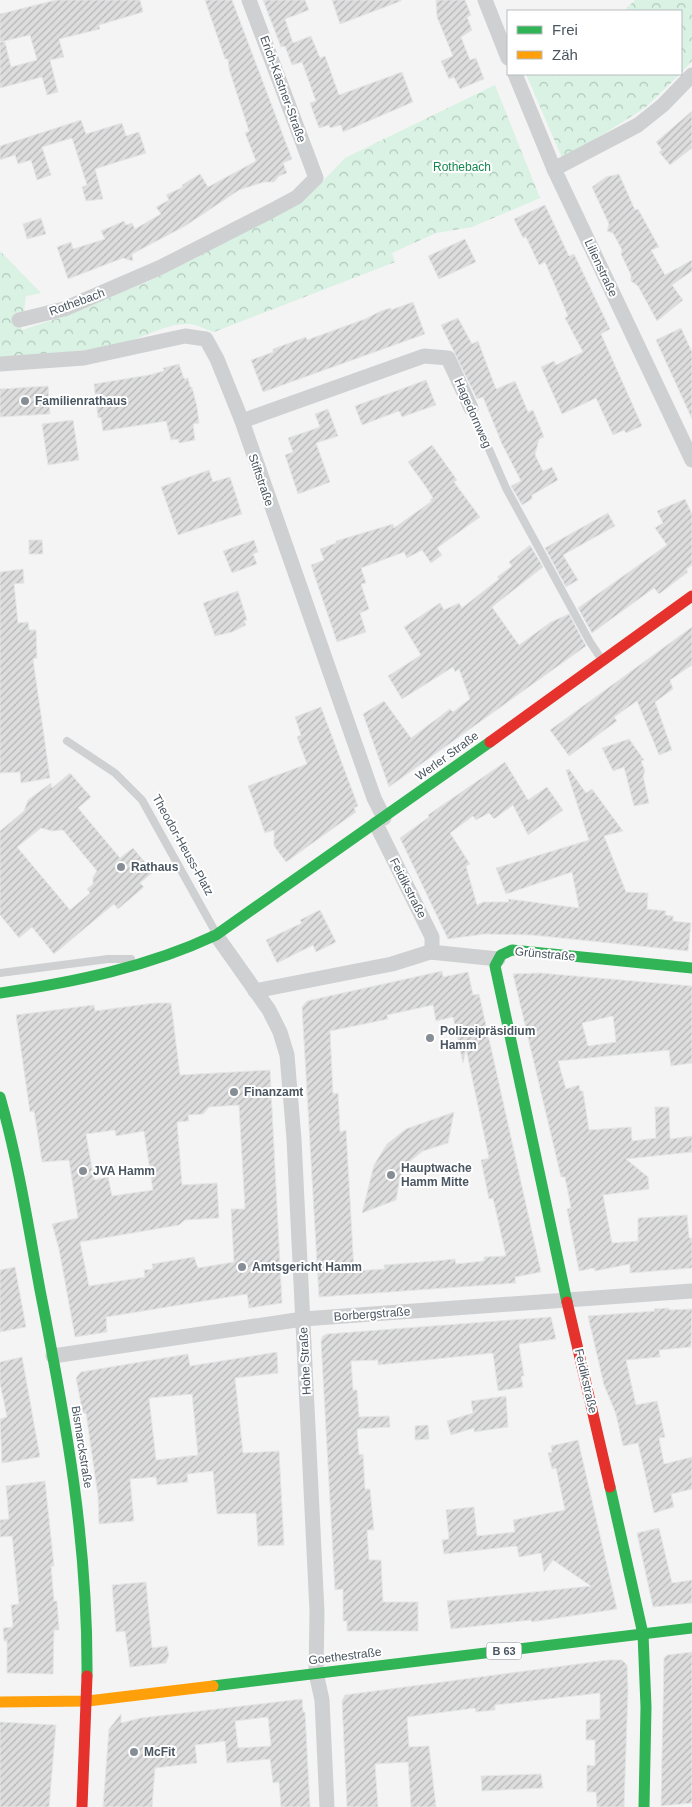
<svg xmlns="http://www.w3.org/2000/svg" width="692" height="1807" viewBox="0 0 692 1807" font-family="Helvetica,sans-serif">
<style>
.forest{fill:url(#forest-crowns)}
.building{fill:url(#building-hatch);stroke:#e5e6e7;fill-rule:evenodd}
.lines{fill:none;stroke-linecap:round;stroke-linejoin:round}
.lane{stroke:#ced0d2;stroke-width:8}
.street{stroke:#ced0d2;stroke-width:15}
.fast{stroke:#30b455;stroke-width:11}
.slow{stroke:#ff9f0a;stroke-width:11}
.jam{stroke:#e5322d;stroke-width:11}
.poi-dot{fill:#868d94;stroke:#fff;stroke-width:2}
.labels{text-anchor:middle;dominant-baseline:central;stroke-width:4;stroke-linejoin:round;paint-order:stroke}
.shield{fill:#fff;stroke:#808990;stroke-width:1}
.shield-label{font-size:11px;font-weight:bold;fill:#4a5661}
.street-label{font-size:12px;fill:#4a5661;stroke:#fff}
.park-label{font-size:12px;fill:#17864f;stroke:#fff}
.poi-label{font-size:12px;font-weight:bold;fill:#4a5661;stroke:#fff;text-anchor:start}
</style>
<defs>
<pattern id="forest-crowns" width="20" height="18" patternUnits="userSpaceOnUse" patternTransform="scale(1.25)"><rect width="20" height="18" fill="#d9f2e3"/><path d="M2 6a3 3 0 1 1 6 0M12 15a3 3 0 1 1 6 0" fill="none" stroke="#b2c7bb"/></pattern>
<pattern id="building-hatch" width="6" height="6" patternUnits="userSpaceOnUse" patternTransform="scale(1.25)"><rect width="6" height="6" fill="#ddddde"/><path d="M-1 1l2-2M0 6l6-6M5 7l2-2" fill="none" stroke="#b5b6b7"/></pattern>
</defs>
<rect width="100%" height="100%" fill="#f4f4f4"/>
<g class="forest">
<polygon points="635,0 692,0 692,61 681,73 681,11 624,11"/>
<polygon points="526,74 680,74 646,107 563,160"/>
<path d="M 495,85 L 540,198 L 472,227 L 436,233 L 392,253 L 395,262 L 214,332 C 206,330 197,324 189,324 C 166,323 144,338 122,343 C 82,353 41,355 0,358 L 0,251 L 41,293 L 26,296 L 24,311 L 17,314 L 22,330 L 65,316 L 154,279 L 281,211 L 304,201 L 345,158 Z"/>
</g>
<g class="building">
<polygon points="56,0 140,0 143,12 99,25 100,29 59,39 64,57 50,60 58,92 47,95 42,77 0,88 0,42 5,42 11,67 37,60 30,35 0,42 0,14"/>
<polygon points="205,0 232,0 292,159 283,163 287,173 279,176 274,182 264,182 239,190 185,226 132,254 133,261 123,258 68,279 57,247 71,242 73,249 105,239 101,231 124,221 126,225 132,223 135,229 161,214 156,207 169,200 166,195 183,187 182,185 200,174 208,187 256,161 245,133 249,131 229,69 228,59 225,59"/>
<polygon points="263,0 305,0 309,10 285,19 293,43 311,36 320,58 325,56 339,95 402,72 413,102 343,132 341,125 330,128 329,125 319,128 310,103 316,101 302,62 292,65 285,46 281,47"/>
<polygon points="332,0 401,0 401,1 340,24"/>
<polygon points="436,0 465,0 471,15 467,17 472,30 461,37 470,60 476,58 484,79 460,89 454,77 449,79 441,61 453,56 437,17"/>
<polygon points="692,111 692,148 670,165 659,152 662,150 656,142"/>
<polygon points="81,120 86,134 122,123 126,136 139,132 146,153 95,169 103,199 86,201 82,187 87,185 72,138 42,147 51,175 37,180 31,160 18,164 15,155 0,160 0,146"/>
<polygon points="619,174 635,210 638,209 659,247 651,250 665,275 692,260 692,271 672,285 683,300 657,321 638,286 631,281 631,275 621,254 622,250 613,233 607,231 609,224 592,187 606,177"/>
<polygon points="545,205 569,256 574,254 610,329 601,334 642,426 626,433 624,430 613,435 596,398 562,414 541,367 554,361 556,365 583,352 565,318 568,316 545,262 539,265 526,237 523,238 514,219"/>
<polygon points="41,218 46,234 27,239 23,224"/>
<polygon points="465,239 476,262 439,279 428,256"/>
<polygon points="413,302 425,334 263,392 251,360 273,352 273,349 306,337 307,340 365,319 381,311 391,308 391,310"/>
<polygon points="458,318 472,344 478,341 496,389 515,381 528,412 533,410 544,437 539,439 535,455 543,471 552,467 558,480 532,495 532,499 522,505 511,486 521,481 502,444 483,397 477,399 441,325"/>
<polygon points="681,328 692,352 692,419 656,340"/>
<polygon points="179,364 184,379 188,378 190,387 192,387 197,407 199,423 193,424 195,440 179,443 178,439 171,440 166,421 103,431 101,417 98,418 94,384 149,375 164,371 163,368"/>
<polygon points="426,380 436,405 402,417 399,411 362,425 355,406"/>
<polygon points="48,386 50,414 0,417 0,389"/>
<polygon points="328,409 338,436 316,443 330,482 298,494 285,455 293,452 288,438 320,427 315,414"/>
<polygon points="73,420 79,460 48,465 42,424"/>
<polygon points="432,445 457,480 454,482 480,517 437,548 442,555 431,563 422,550 407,558 404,552 361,568 366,583 361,584 369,609 360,613 366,632 337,642 311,565 324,560 320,549 336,543 336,541 393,524 394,528 432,501 430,500 433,498 426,487 408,462"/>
<polygon points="209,470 213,482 230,477 242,514 178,535 161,487"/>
<polygon points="685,499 692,514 692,565 686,569 688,572 659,594 654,588 592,633 578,608 667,545 655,528 663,523 657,511"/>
<polygon points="608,513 615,526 563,555 578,580 566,587 545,548"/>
<polygon points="29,540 42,540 43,554 29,554"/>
<polygon points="254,540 258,552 253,554 257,564 232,573 223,551"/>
<polygon points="530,545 543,567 492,607 519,645 551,622 569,614 586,646 389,787 363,714 384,701 411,738 450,709 453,712 470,699 459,669 455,672 453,667 402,699 388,676 421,655 404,627 440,603 444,610 459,603 462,608 499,579 497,577 512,566 509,562"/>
<polygon points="23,569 24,583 14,584 18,623 28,622 29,630 36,630 37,658 33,659 50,778 21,783 20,772 0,773 0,572"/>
<polygon points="238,591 247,620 244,621 246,625 232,632 215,636 203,603"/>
<polygon points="692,627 692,665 670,680 673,689 655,702 672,750 659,755 637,701 614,717 617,721 569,756 550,730"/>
<polygon points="321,707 358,806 354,808 356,812 286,862 274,846 274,830 265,833 248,786 307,764 297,737 301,735 295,717"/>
<polygon points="629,739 644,760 641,761 645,771 643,776 649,803 634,806 624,767 613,771 602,748"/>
<polygon points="505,762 528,800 547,787 563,810 528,835 513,805 494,819 489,813 476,820 473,816 450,833 470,864 466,866 477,905 483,902 509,902 508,899 579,908 572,872 506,894 496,868 589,840 566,770 569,769 586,793 592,789 623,831 604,836 626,892 648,893 647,909 666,911 665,915 673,916 673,921 691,923 688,951 532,935 484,934 448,939 400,838 429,817 428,815"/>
<path d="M 70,773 L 91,797 L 78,808 L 120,858 L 133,848 L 153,872 L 140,883 L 144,887 L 118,909 L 114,904 L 54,954 L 32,927 L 19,938 L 0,915 L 0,831 L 24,811 L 28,800 L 51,783 L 52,788 ZM 41,828 L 52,831 L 63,830 L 97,871 L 93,877 L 93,884 L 87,889 L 90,893 L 70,910 L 17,847 Z"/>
<polygon points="320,910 336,942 316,952 313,945 277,963 266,940 302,923 300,920"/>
<path d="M 442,971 L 443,977 L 468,972 L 473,995 L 479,994 L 541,1272 L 515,1277 L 516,1283 L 319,1297 L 302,1007 L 307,1001 ZM 433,1005 L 436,1021 L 453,1017 L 463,1063 L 466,1049 L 489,1158 L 481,1160 L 489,1199 L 493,1198 L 506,1256 L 484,1257 L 484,1261 L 456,1264 L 455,1259 L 436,1261 L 384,1265 L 385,1269 L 354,1271 L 346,1130 L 340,1132 L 338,1093 L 333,1094 L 330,1031 L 388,1019 L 387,1015 Z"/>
<path d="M 540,973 L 692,986 L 692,1063 L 671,1066 L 669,1050 L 558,1061 L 566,1089 L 579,1085 L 580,1091 L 583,1091 L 589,1130 L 631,1127 L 632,1141 L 656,1138 L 655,1107 L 669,1107 L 670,1139 L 692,1136 L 692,1152 L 626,1159 L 648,1177 L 649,1189 L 603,1195 L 612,1243 L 638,1241 L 638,1218 L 687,1215 L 689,1238 L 692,1238 L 692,1268 L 630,1273 L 630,1264 L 595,1271 L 594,1268 L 579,1271 L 567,1209 L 571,1208 L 565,1177 L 561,1177 L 513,974 ZM 613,1016 L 616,1042 L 588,1046 L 582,1023 Z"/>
<path d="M 155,1003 L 171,1003 L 180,1075 L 270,1070 L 282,1303 L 249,1308 L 247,1294 L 106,1317 L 107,1332 L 75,1337 L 59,1249 L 52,1224 L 78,1218 L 69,1160 L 42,1162 L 34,1111 L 30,1112 L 16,1015 L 94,1005 L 95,1011 ZM 239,1105 L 245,1209 L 231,1209 L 234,1262 L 198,1268 L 194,1257 L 152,1264 L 153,1269 L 144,1270 L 145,1277 L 89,1286 L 80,1242 L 179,1225 L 185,1220 L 219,1218 L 217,1183 L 182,1185 L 177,1122 L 189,1121 L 188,1115 L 203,1114 L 209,1107 ZM 115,1130 L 116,1136 L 144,1131 L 153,1190 L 112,1196 L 108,1177 L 94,1180 L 86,1134 Z"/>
<polygon points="454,1112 448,1143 423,1151 410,1161 400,1177 396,1200 362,1213 374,1165 387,1144 406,1129"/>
<polygon points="15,1267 26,1327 0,1332 0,1270"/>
<polygon points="669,1308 669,1310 692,1309 691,1347 659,1350 660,1357 626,1360 636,1405 657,1401 665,1437 659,1438 664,1464 692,1457 692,1489 671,1494 674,1507 654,1513 638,1443 623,1446 616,1414 604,1385 588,1316 655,1311 654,1309"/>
<polygon points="551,1317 556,1339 519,1344 524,1376 521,1376 523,1387 498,1391 493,1353 378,1365 378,1360 351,1361 353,1390 357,1390 359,1417 389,1416 390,1427 357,1429 359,1455 363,1454 365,1489 370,1489 374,1530 367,1530 369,1560 381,1560 383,1602 418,1602 418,1631 347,1631 347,1621 343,1621 343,1589 335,1590 321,1341 323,1336 327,1334"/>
<path d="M 277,1352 L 278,1373 L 235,1378 L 243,1453 L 279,1451 L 284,1545 L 258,1546 L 256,1513 L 217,1514 L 213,1471 L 187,1474 L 188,1482 L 157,1485 L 156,1477 L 130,1479 L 134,1521 L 99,1524 L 98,1496 L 86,1413 L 83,1414 L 76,1378 L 81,1372 L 188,1354 L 190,1366 ZM 192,1394 L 198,1455 L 156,1460 L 149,1398 Z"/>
<polygon points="22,1357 40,1457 2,1463 0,1419 7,1417 0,1383 0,1362"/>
<polygon points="506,1396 508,1427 474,1432 474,1428 451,1435 447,1421 473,1413 471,1401"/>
<polygon points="428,1425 429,1439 415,1440 415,1426"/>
<polygon points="578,1440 617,1609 532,1622 531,1620 451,1629 447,1601 591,1586 553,1560 544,1572 541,1553 519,1557 517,1546 444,1554 442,1540 449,1539 446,1510 474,1507 477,1536 515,1532 513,1520 565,1510 556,1468 552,1469 548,1453 552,1452 551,1446"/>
<polygon points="45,1481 54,1566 51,1566 54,1601 57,1601 59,1630 54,1630 53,1674 7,1673 7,1641 4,1641 3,1628 13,1627 11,1605 19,1604 12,1536 0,1537 0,1520 9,1519 6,1486"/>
<polygon points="659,1528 672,1583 692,1580 692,1603 653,1607 637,1533"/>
<polygon points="146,1582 152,1648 167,1646 169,1655 166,1663 130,1667 125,1631 116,1632 112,1585"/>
<polygon points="692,1652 692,1803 661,1806 664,1658 667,1655"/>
<polygon points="608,1660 622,1660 627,1665 628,1691 624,1807 597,1807 596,1792 587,1792 587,1765 595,1766 595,1740 586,1740 586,1720 600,1719 600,1693 495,1705 495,1710 476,1712 475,1708 407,1717 409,1747 429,1746 436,1807 411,1807 408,1762 375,1764 378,1807 347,1807 342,1701 345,1695"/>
<path d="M 302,1699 L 303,1712 L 305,1712 L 310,1807 L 281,1807 L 279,1782 L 273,1783 L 270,1759 L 227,1763 L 225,1741 L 195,1745 L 197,1763 L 155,1768 L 152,1807 L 103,1807 L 109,1729 L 121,1714 L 121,1723 L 141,1718 ZM 268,1717 L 271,1746 L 238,1748 L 235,1721 Z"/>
<polygon points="0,1722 56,1725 49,1807 0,1807"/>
<polygon points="541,1774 543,1788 482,1791 481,1776"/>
</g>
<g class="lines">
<g class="lane">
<polyline points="471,408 506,488 590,642 602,660"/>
<polyline points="67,741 115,773 142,800 216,933"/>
<polyline points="0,973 108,959 131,959"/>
</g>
<g class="street">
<polyline points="485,0 508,58"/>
<polyline points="515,74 554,169 692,460"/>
<polyline points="554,169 638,125 663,105 692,75"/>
<polyline points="19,320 64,309 159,268 271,211 297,197 316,178 249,0"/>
<polyline points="0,364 84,358 185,336 206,339 217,359 242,421 374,798 384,818"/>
<polyline points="242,421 424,356 448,358 471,408"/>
<polyline points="376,824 432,937 432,948 430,952"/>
<polyline points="216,935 269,1010 280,1032 287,1055 294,1139 317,1612 316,1673 322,1700 327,1807"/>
<polyline points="255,991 392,964 430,952 498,959"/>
<polyline points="53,1356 303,1319 692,1291"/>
</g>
<g class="fast">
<path d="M 0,993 C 75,982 148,967 216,935 L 490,742"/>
<path d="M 0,1097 C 18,1160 28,1225 40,1290 C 66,1422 88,1540 87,1676"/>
<polyline points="567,1302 495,966 501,955 512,950 692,968"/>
<polyline points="610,1487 643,1634 646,1707 644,1807"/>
<polyline points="213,1686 692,1628"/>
</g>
<polyline class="slow" points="0,1702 88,1701 213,1686"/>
<g class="jam">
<polyline points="490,742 692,596"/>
<polyline points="567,1302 610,1487"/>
<polyline points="82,1807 87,1676"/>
</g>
</g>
<g class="poi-dot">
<circle cx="25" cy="401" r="5"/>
<circle cx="121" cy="867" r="5"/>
<circle cx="430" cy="1038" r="5"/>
<circle cx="234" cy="1092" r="5"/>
<circle cx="83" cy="1171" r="5"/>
<circle cx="391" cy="1175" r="5"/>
<circle cx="242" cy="1267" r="5"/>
<circle cx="134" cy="1752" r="5"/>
</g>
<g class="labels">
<rect class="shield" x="486.5" y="1642.5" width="35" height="17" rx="4"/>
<g class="shield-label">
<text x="504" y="1651">B 63</text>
</g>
<g class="street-label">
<text transform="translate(283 89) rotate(70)">Erich-Kästner-Straße</text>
<text transform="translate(601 268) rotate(65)">Lilienstraße</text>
<text transform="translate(77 302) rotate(-20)">Rothebach</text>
<text transform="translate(473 413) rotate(66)">Hagedornweg</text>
<text transform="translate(261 480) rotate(71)">Stiftstraße</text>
<text transform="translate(447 756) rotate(-36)">Werler Straße</text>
<text transform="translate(183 845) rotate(61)">Theodor-Heuss-Platz</text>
<text transform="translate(408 888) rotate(63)">Feidikstraße</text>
<text transform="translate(545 954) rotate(5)">Grünstraße</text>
<text transform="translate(372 1314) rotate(-4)">Borbergstraße</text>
<text transform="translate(305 1361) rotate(-93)">Hohe Straße</text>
<text transform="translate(586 1381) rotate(77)">Feidikstraße</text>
<text transform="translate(82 1447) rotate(81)">Bismarckstraße</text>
<text transform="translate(345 1656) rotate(-7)">Goethestraße</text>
</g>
<g class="park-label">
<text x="462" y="167">Rothebach</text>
</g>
<g class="poi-label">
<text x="35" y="401">Familienrathaus</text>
<text x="131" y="867">Rathaus</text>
<text x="440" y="1031">Polizeipräsidium<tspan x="440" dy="14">Hamm</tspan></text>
<text x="244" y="1092">Finanzamt</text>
<text x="401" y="1168">Hauptwache<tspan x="401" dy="14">Hamm Mitte</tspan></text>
<text x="93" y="1171">JVA Hamm</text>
<text x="252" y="1267">Amtsgericht Hamm</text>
<text x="144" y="1752">McFit</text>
</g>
</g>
<rect x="507" y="10" width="175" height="65" fill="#ffffff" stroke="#b7bbc0"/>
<rect x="517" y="26" width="25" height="8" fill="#30b455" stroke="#b7bbc0"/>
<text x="552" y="35" font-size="15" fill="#4a5661">Frei</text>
<rect x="517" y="51" width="25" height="8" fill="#ff9f0a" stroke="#b7bbc0"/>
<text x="552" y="60" font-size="15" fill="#4a5661">Zäh</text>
</svg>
